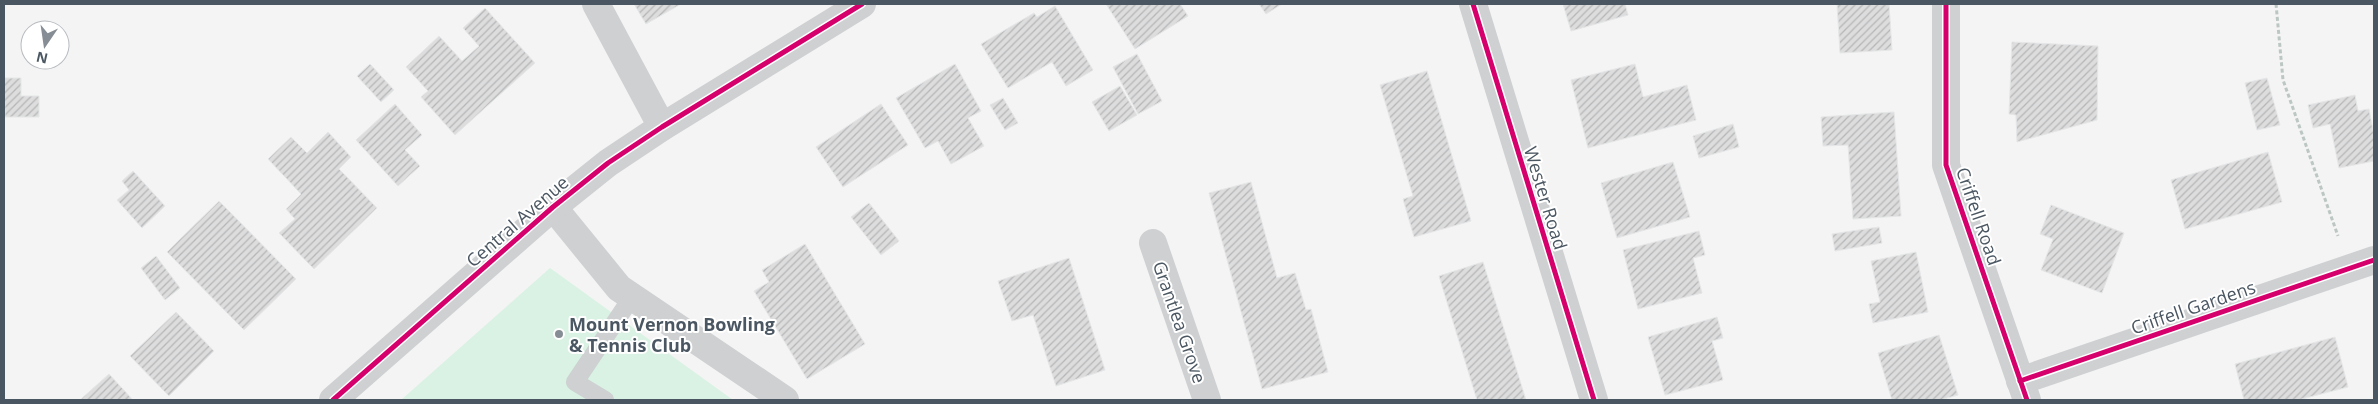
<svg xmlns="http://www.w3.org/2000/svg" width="2378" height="404" viewBox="0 0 2378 404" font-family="'Open Sans',sans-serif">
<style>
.park{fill:#d9f2e3}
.building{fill:url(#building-hatch);stroke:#e5e6e7}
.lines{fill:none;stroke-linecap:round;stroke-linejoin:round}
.path{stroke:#bcc7c4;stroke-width:3;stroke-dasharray:4 2.5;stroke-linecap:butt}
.service{stroke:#ced0d2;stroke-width:18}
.minor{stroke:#ced0d2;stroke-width:28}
.cycleway-casing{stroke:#fff;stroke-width:8}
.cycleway{stroke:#d6006c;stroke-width:5}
.poi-dot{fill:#868d94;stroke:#fff;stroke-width:2}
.labels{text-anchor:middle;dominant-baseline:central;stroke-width:4;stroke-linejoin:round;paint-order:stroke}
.street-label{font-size:18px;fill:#4a5661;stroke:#fff}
.poi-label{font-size:18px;font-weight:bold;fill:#4a5661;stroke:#fff;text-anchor:start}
</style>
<defs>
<pattern id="building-hatch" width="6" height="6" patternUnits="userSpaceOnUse" patternTransform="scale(1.25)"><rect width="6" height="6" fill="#ddddde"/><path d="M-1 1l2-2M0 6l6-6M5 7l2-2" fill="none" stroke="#b5b6b7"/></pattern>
</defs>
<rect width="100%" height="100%" fill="#f4f4f4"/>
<polygon class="park" points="550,268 733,400 401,400"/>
<g class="building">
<polygon points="634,4 681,4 646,24"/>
<polygon points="1106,4 1180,4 1188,16 1135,49"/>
<polygon points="1259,4 1282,4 1266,14"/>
<polygon points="1563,4 1625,4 1628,15 1571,31"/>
<polygon points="1837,4 1889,4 1892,50 1840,53"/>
<polygon points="1055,6 1093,70 1066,86 1052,62 1008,88 981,44 1034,13 1037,17"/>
<polygon points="485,8 535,63 455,135 421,97 428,91 406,67 439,36 462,61 479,46 463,28"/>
<polygon points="2012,42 2098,46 2097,120 2017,142 2016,115 2009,114"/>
<polygon points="1137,54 1162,101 1138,114 1113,67"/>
<polygon points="370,64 394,90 381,102 357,76"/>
<polygon points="955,64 981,111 968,118 984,146 951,164 938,141 925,148 896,98"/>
<polygon points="1635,64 1643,97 1687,85 1696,120 1588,148 1571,80"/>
<polygon points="1427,71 1471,221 1414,237 1403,199 1413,196 1380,85"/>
<polygon points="4,78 21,78 21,96 39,96 39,117 5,117"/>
<polygon points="2267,78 2280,125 2257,130 2245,83"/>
<polygon points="1120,86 1137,115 1109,131 1092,102"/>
<polygon points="2355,95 2358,111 2369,109 2374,136 2374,161 2339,168 2330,124 2313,128 2308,105"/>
<polygon points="1003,98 1018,123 1005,130 990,105"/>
<polygon points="395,104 422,135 405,150 420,166 398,186 356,140"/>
<polygon points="881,104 908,145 843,187 816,147"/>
<polygon points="1894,112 1901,216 1853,219 1848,145 1823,146 1821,117"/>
<polygon points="1733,124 1739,147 1699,158 1693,136"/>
<polygon points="328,132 351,157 339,169 377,208 314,269 279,233 295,219 286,209 301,194 268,159 291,137 307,153"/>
<polygon points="2268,152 2282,202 2185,229 2171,180"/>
<polygon points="1673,162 1690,217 1617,238 1601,183"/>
<polygon points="133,171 165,206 142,228 117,200 129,190 122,181"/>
<polygon points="1251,182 1277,278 1295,273 1306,310 1311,309 1328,372 1262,389 1209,193"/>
<polygon points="219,201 296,279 244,330 167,252"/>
<polygon points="869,203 899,241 881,255 851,217"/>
<polygon points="2051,205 2124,233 2102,293 2041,270 2053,239 2040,234"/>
<polygon points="1879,227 1882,243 1835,251 1832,234"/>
<polygon points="1699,231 1705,255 1693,258 1702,293 1638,309 1623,250"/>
<polygon points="805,244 865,344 807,379 754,291 769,282 762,270"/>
<polygon points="1916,252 1928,312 1873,323 1869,304 1880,302 1871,261"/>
<polygon points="156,256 180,288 165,300 141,268"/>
<polygon points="1069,258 1105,370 1056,386 1033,315 1012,321 998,281"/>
<polygon points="1483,262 1526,400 1477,400 1439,276"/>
<polygon points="176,312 214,351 169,396 130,356"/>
<polygon points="1717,317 1723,338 1712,341 1723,380 1665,395 1648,337"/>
<polygon points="1939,335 1958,395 1940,400 1892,400 1878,353"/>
<polygon points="2335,337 2348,387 2298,400 2244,400 2235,364"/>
<polygon points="109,374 133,400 80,400"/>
</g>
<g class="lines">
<polyline class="path" points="2276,4 2283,80 2338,236"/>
<polyline class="service" points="605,400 575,382 632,297"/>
<g class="minor">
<polyline points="596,4 662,127"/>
<polyline points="1473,4 1594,400"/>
<polyline points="1946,4 1946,165 2027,400"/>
<polyline points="553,207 619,288 785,400"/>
<polyline points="1153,243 1207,400"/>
<polyline points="2020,381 2374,260"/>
<polyline points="333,400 553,207 608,163 662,127 862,4"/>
</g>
<defs>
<g id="cycleway">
<polyline points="1473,4 1594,400"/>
<polyline points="1946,4 1946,165 2027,400"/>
<polyline points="2020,381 2374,260"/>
<polyline points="333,400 553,207 608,163 662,127 862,4"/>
</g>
</defs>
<use href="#cycleway" class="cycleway-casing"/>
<use href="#cycleway" class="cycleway"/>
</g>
<circle class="poi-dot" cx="559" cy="334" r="5"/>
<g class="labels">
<g class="street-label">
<text transform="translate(1546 198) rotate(73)">Wester Road</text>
<text transform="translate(1979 216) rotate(71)">Criffell Road</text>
<text transform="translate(517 221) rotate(-41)">Central Avenue</text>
<text transform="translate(2193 307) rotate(-19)">Criffell Gardens</text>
<text transform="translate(1180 322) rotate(71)">Grantlea Grove</text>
</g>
<g class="poi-label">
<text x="569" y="324">Mount Vernon Bowling<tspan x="569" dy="21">&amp; Tennis Club</tspan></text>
</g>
</g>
<rect width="2378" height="404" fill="none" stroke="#4a5661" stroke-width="10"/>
<g transform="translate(45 45) rotate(193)"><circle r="24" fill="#ffffff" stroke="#b7bbc0"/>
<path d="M0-4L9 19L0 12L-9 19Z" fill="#868d94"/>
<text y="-8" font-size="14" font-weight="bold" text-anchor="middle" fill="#4a5661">N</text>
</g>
</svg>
